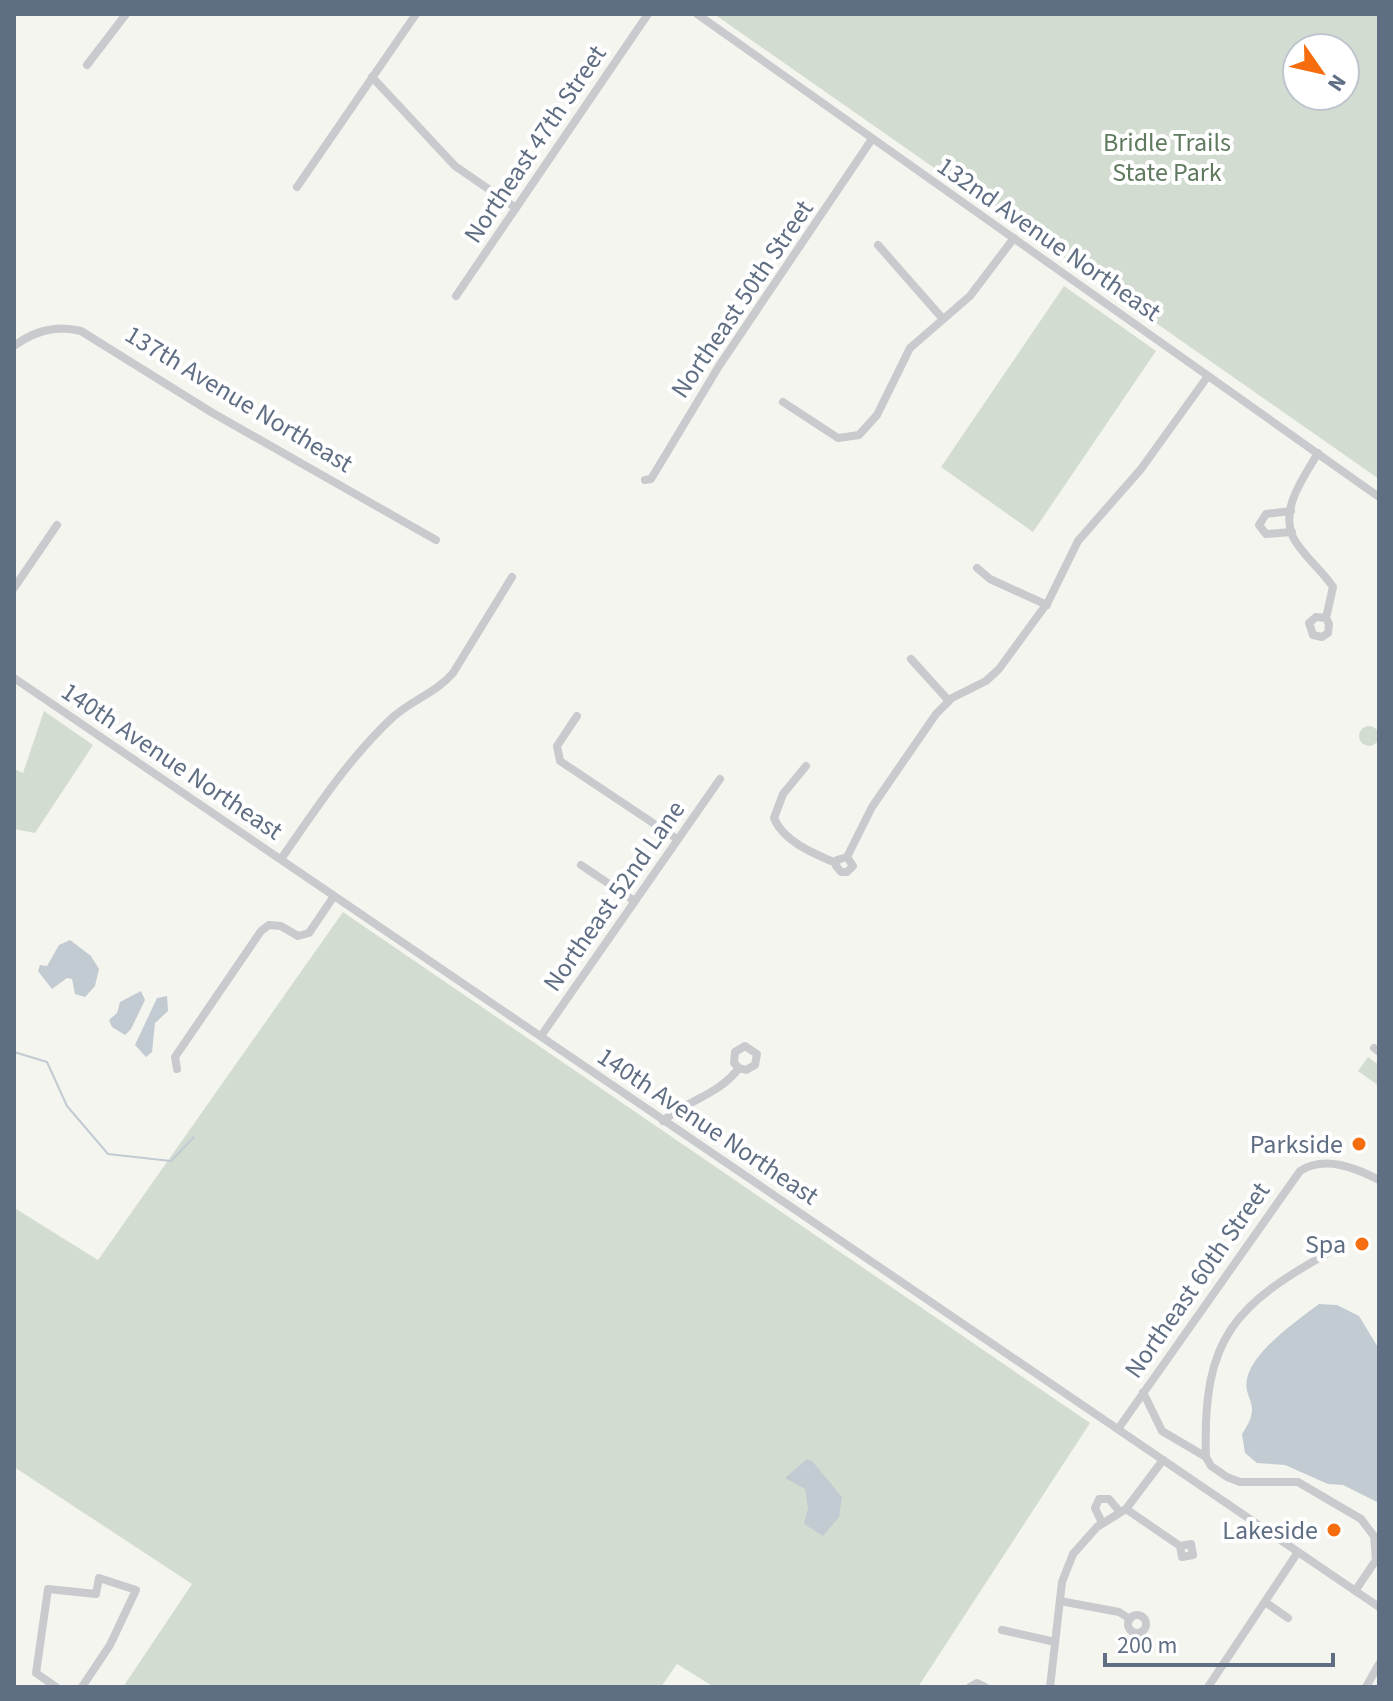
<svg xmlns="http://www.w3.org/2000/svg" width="1393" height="1701" viewBox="0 0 1393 1701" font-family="'Source Sans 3',sans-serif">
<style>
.green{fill:#d3dcd0;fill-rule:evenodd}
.water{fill:#c2cbd2}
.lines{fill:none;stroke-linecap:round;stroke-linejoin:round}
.stream{stroke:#c2cbd2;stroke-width:2}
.minor{stroke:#c8cace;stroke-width:8}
.poi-dot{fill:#f56d0f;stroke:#fff;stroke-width:3}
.labels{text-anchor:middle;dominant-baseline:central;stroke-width:8;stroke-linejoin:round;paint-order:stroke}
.park-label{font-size:26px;fill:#607a60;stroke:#fff}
.street-label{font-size:26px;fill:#606e84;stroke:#fff}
.poi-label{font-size:26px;fill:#606e84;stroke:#fff;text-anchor:end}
</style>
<rect width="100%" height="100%" fill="#f4f5ef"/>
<g class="green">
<path d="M 714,14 L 1379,14 L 1379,479 ZM 1297,48 L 1345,48 L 1345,96 L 1297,96 Z"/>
<polygon points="1064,286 1156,351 1033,532 941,467"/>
<polygon points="44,711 93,745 35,833 14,829 14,769 23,773"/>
<circle cx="1369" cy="736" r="10"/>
<polygon points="343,912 1090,1423 918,1687 714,1687 677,1664 661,1687 123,1687 192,1584 14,1467 14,1212 16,1209 98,1260"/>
<polygon points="1368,1057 1379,1065 1379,1086 1358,1071"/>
</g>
<g class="water">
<polygon points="70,940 91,956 99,969 95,986 85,997 75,994 72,979 67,978 52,989 38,971 40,965 47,966 59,945"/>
<polygon points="141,991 145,1000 131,1029 125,1035 112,1027 109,1020 117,1013 120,1002"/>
<polygon points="167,996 168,1011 155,1023 152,1052 146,1057 135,1045 157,998"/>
<path d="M 1319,1304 L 1337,1305 L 1359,1316 L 1379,1349 L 1379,1503 L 1343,1485 L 1328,1484 L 1285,1465 L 1257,1463 L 1245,1453 L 1242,1434 C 1265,1401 1240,1400 1248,1375 C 1257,1348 1298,1320 1319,1304 Z"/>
<polygon points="807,1459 812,1461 842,1497 839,1517 823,1536 804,1524 808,1508 805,1489 785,1478"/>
</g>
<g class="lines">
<polyline class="stream" points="14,1052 47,1062 67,1106 108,1154 171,1161 194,1137"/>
<g class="minor">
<polyline points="697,14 1379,497"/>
<polyline points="87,65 126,14"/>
<polyline points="372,77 455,166 516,208"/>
<polyline points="297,187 416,14"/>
<polyline points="878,245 943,319"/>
<polyline points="456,296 648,14"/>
<path d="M 14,346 C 34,331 57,325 81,331 L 211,412 L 436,540"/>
<polyline points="783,402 838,438 859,435 877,415 910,348 970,296 1014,238"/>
<path d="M 1318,453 C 1304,477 1280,508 1293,537 C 1302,555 1322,570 1333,587 L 1326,618 L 1316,617 L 1309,623 L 1313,635 L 1322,637 L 1328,633 L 1329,624 L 1326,618"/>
<polyline points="645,480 651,479 719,366 872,139"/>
<polyline points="1291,511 1266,514 1259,525 1266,534 1292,532"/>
<polyline points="977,568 990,579 1047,605"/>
<polyline points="14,588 57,525"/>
<polyline points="911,659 949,701"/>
<polyline points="14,678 1379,1607"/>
<polyline points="577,716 557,746 560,761 677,839"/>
<path d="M 806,766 L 783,794 L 774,818 C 783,841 814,854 836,863"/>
<polyline points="847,857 853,866 847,872 841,872 836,866 837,860 847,857 872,807 936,714 952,698 986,681 999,669 1048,602 1078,541 1141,469 1208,376"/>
<path d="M 281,859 C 316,809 348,759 393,717 C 412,700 437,692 453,673 L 512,577"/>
<polyline points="581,865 633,900"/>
<polyline points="541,1036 720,779"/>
<polyline points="1374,1048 1379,1052"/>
<polyline points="177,1069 175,1057 261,931 269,925 281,926 298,936 309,933 334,896"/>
<path d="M 663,1121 C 687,1100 719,1095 739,1068 L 734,1063 L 735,1052 L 745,1046 L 757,1054 L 755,1065 L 746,1070 L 739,1068"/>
<polyline points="1143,1392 1162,1431 1206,1457 1211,1466 1227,1477 1240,1482 1298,1482 1361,1519 1374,1536 1376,1560 1379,1562"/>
<path d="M 1118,1429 L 1300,1171 C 1325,1155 1356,1168 1379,1180"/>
<path d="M 1206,1457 C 1202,1336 1235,1304 1337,1248"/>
<polyline points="1126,1509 1180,1546 1191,1544 1193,1555 1182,1557 1180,1546"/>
<polyline points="1102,1523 1095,1508 1099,1499 1109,1499 1120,1512"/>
<polyline points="1355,1591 1376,1560"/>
<polyline points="1060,1601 1119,1612 1130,1619"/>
<polyline points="1265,1602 1288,1618"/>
<circle cx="1137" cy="1624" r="9"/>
<polyline points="1002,1630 1055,1642"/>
<polyline points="56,1687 36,1673 48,1589 96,1594 99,1578 136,1590 110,1645 82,1687"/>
<polyline points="970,1687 977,1683 985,1687"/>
<polyline points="1050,1687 1062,1582 1073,1554 1097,1527 1126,1509 1163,1460"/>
<polyline points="1208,1687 1298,1552"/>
<polyline points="1366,1687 1379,1664"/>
</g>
</g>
<g class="poi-dot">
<circle cx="1359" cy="1144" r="8"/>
<circle cx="1362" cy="1244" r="8"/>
<circle cx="1334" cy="1530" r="8"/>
</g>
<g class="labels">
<g class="park-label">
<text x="1167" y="142">Bridle Trails<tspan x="1167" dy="30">State Park</tspan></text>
</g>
<g class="street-label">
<text transform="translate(535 144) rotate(-56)">Northeast 47th Street</text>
<text transform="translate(1049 239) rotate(35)">132nd Avenue Northeast</text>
<text transform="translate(742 299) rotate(-56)">Northeast 50th Street</text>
<text transform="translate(239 399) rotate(31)">137th Avenue Northeast</text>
<text transform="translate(172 761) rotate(34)">140th Avenue Northeast</text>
<text transform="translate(614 896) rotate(-55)">Northeast 52nd Lane</text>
<text transform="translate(708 1126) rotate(34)">140th Avenue Northeast</text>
<text transform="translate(1197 1280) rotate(-55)">Northeast 60th Street</text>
</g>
<g class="poi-label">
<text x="1343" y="1144">Parkside</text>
<text x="1346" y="1244">Spa</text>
<text x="1318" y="1530">Lakeside</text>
</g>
</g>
<rect width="1393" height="1701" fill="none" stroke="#606e84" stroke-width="32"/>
<g transform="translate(1321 72) rotate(124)"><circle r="38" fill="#ffffff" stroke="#bfc5ce" stroke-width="2"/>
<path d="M0-6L14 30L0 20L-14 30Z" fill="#f56d0f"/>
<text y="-12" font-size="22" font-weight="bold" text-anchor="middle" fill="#606e84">N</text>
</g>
<path d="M1105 1653v12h228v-12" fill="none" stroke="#606e84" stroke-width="4"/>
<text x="1117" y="1653" font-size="24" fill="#606e84" stroke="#ffffff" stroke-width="6" paint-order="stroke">200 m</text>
</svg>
